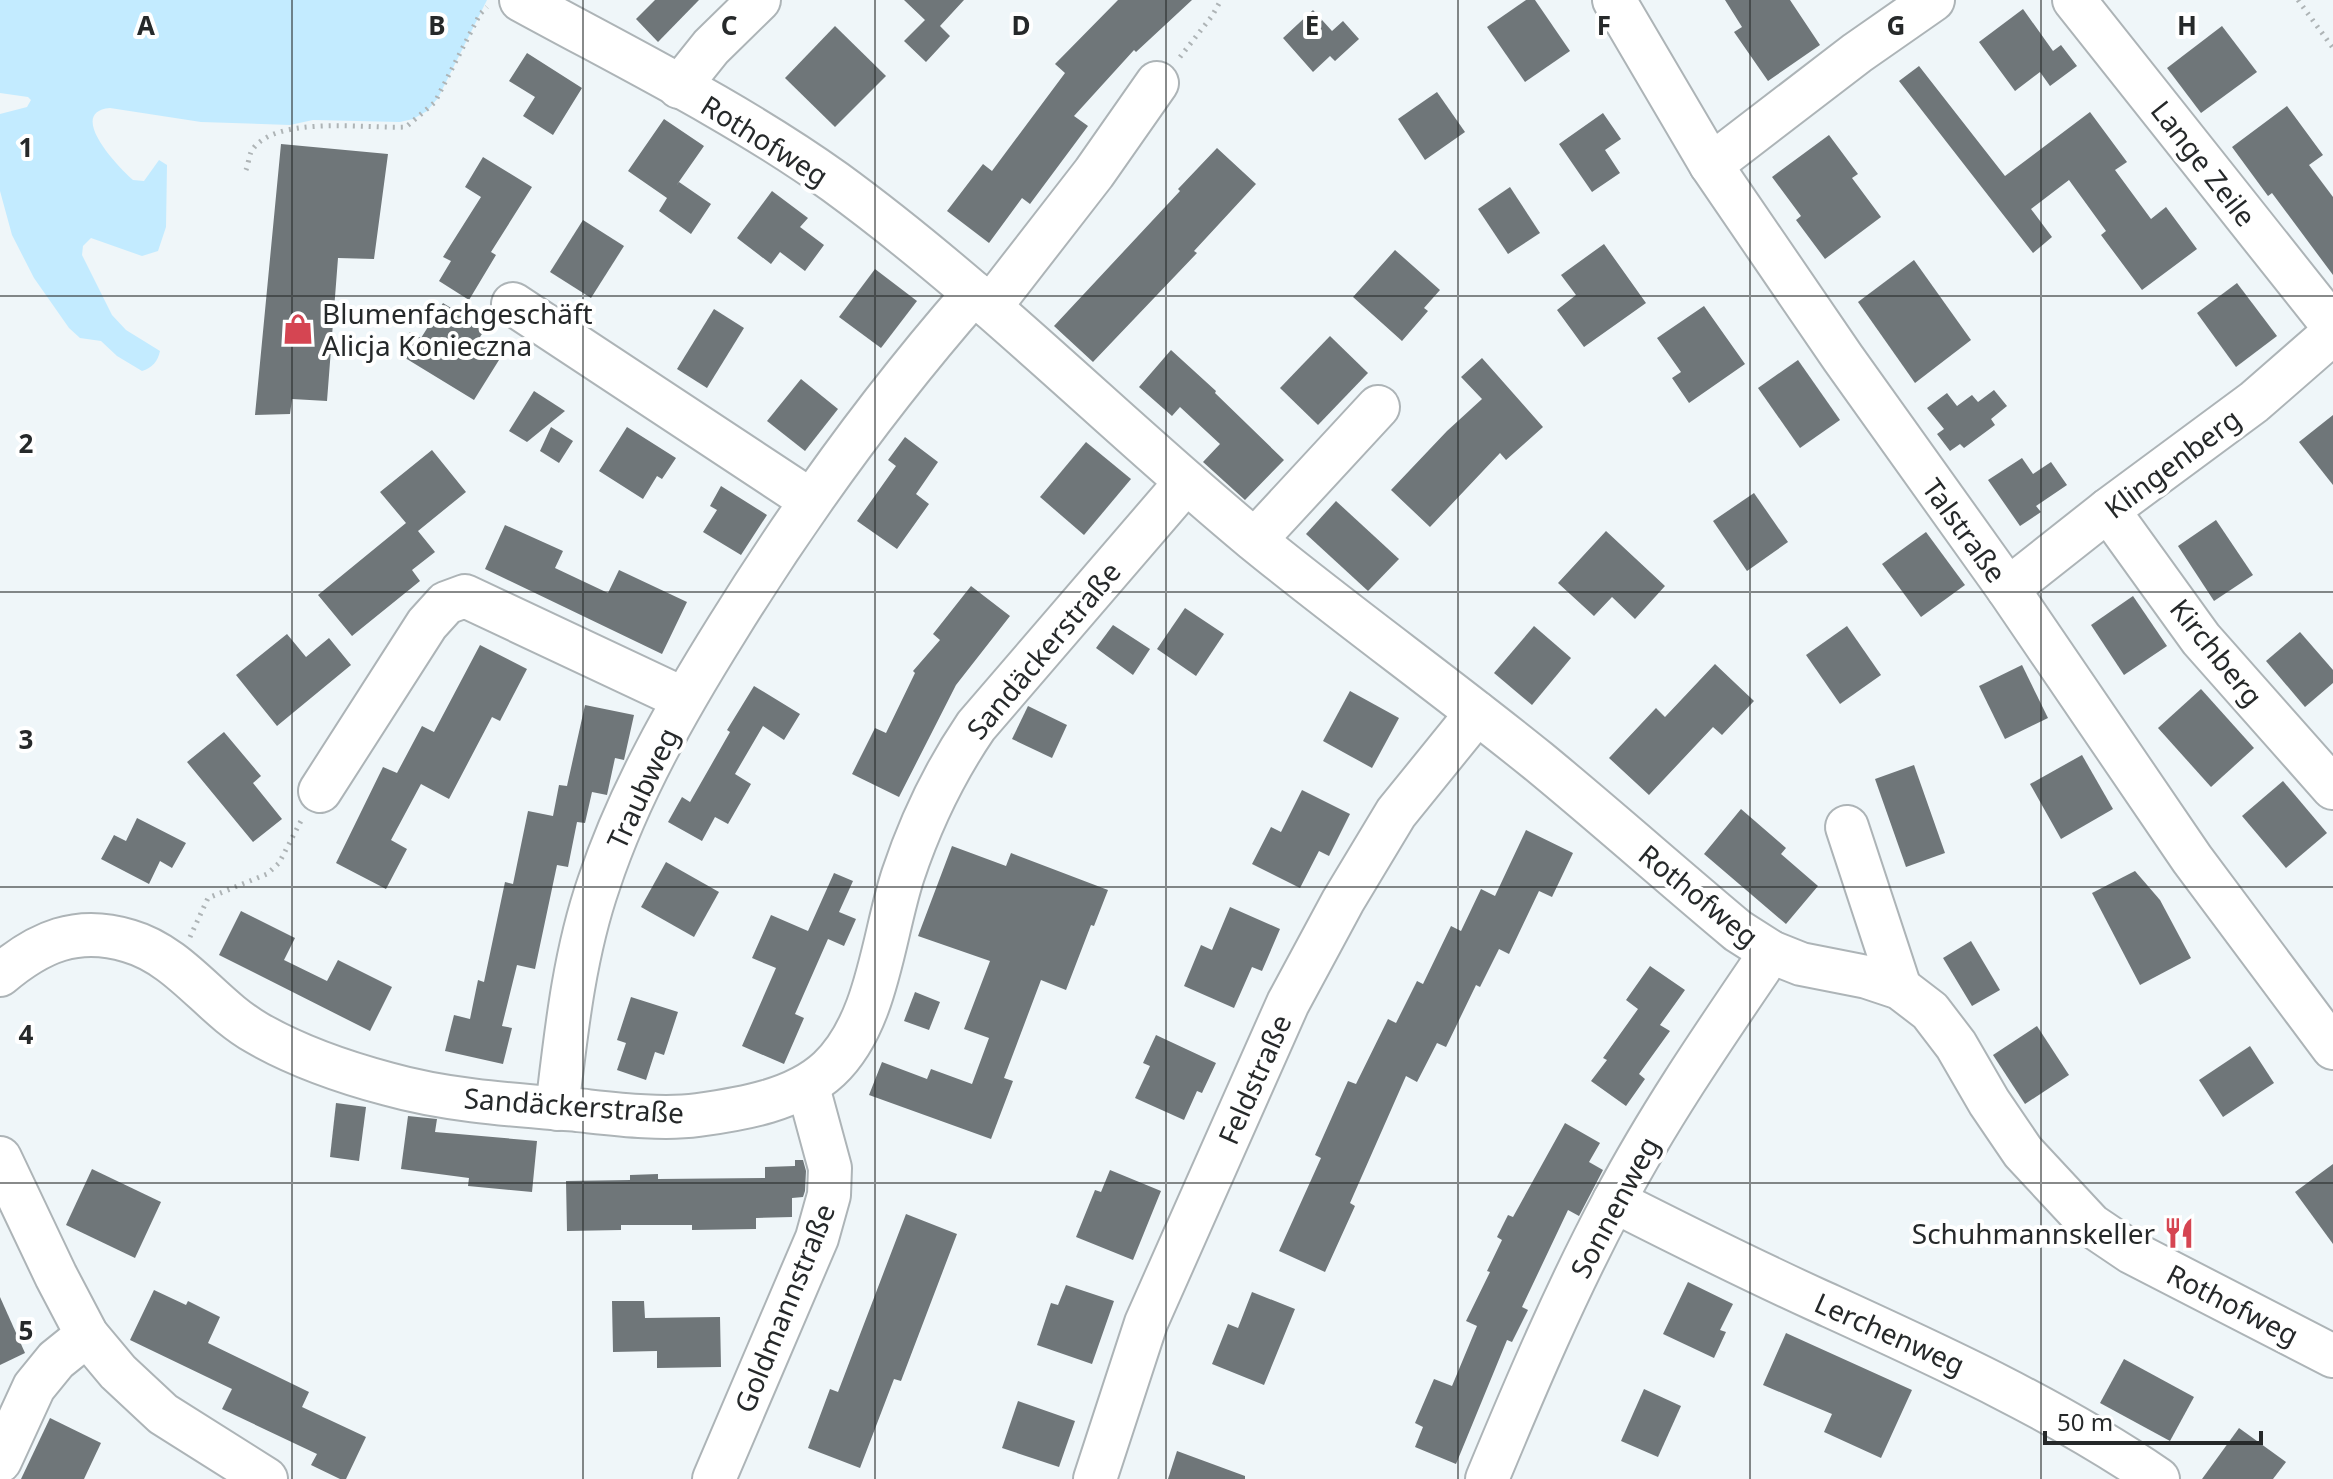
<svg xmlns="http://www.w3.org/2000/svg" width="2333" height="1479" viewBox="0 0 2333 1479" font-family="'Noto Sans',sans-serif">
<style>
.green{fill:#c3ebff}
.building{fill:#6f7679}
.lines{fill:none;stroke-linecap:round;stroke-linejoin:round}
.minor-casing{stroke:#adb4b7;stroke-width:46}
.path{stroke:#aeb4b6;stroke-width:5;stroke-dasharray:2 6;stroke-linecap:butt}
.minor{stroke:#fff;stroke-width:42}
.grid{fill:none;stroke:#26292a;stroke-width:2;stroke-opacity:0.55}
.labels{text-anchor:middle;dominant-baseline:central;stroke-width:8;stroke-linejoin:round;paint-order:stroke}
.street-label{font-size:28px;fill:#26292a;stroke:#fff}
.poi-label{font-size:28px;fill:#26292a;stroke:#fff;text-anchor:start}
.grid-label{font-size:26px;text-anchor:middle;font-weight:bold;fill:#26292a;stroke:#fff;stroke-width:8;stroke-linejoin:round;paint-order:stroke}
</style>
<rect width="100%" height="100%" fill="#eff6f9"/>
<path class="green" d="M 0,0 L 487,0 L 438,98 L 427,111 L 413,119 L 400,122 L 313,120 L 290,125 L 201,122 L 110,108 C 65,112 120,169 133,180 L 144,181 L 159,160 L 167,165 L 166,227 L 158,251 L 142,256 L 91,238 L 83,246 L 82,255 L 112,315 L 126,330 L 160,351 C 158,361 152,368 142,371 L 117,356 L 101,341 L 80,338 L 69,328 L 34,278 L 12,235 L 0,191 L 0,114 L 27,107 L 31,100 L 28,97 L 0,93 Z"/>
<g class="building">
<polygon points="655,0 699,0 658,42 636,19"/>
<polygon points="904,0 964,0 940,26 950,36 926,62 904,41 925,20"/>
<polygon points="1118,0 1192,0 1136,52 1134,50 1074,116 1088,126 1030,204 1022,198 989,243 947,211 983,164 992,171 1065,73 1055,64"/>
<polygon points="1526,0 1535,0 1570,51 1525,82 1487,27"/>
<polygon points="1725,0 1790,0 1820,45 1768,81 1734,32 1742,27"/>
<polygon points="2023,9 2053,51 2061,45 2077,66 2050,86 2040,72 2015,91 1979,42"/>
<polygon points="1313,10 1332,31 1343,21 1359,39 1335,61 1330,56 1313,72 1283,38"/>
<polygon points="835,26 886,76 835,127 785,78"/>
<polygon points="2222,26 2257,72 2201,113 2167,68"/>
<polygon points="527,53 582,88 553,135 523,116 535,97 509,81"/>
<polygon points="1919,66 2005,176 2090,112 2127,162 2115,170 2151,219 2166,207 2197,249 2142,290 2101,235 2106,231 2069,180 2031,209 2052,237 2033,253 1899,81"/>
<polygon points="1437,92 1465,132 1425,160 1398,119"/>
<polygon points="2287,106 2323,155 2309,165 2333,197 2333,275 2272,193 2268,196 2232,147"/>
<polygon points="1603,113 1621,139 1605,150 1620,173 1592,192 1559,144"/>
<polygon points="664,119 704,146 676,186 679,182 711,204 691,234 659,211 667,198 628,171"/>
<polygon points="1829,135 1858,174 1852,178 1881,217 1825,259 1796,220 1801,216 1772,177"/>
<polygon points="281,144 388,154 374,259 338,258 327,401 292,399 290,414 255,415"/>
<polygon points="1217,148 1256,184 1194,251 1197,253 1093,362 1054,326 1180,191 1178,189"/>
<polygon points="483,157 532,187 491,252 496,255 469,300 439,281 451,261 443,257 481,197 465,187"/>
<polygon points="1510,187 1540,233 1508,254 1478,209"/>
<polygon points="772,191 808,218 800,227 824,245 805,271 780,252 771,264 737,238"/>
<polygon points="583,220 624,246 591,298 550,272"/>
<polygon points="1604,244 1646,303 1584,347 1557,310 1576,295 1561,275"/>
<polygon points="1395,250 1440,290 1424,308 1428,311 1402,341 1353,297"/>
<polygon points="1914,260 1971,340 1915,383 1858,302"/>
<polygon points="875,269 917,301 881,348 839,317"/>
<polygon points="2237,283 2277,336 2236,367 2197,313"/>
<polygon points="443,303 485,329 480,337 504,352 474,400 397,353 410,332 421,338"/>
<polygon points="1704,306 1745,364 1689,403 1672,378 1681,372 1657,338"/>
<polygon points="714,309 744,328 707,388 677,369"/>
<polygon points="1330,336 1368,373 1318,425 1280,388"/>
<polygon points="1171,350 1216,391 1215,393 1284,460 1245,500 1203,462 1220,444 1180,407 1172,416 1139,387"/>
<polygon points="1482,358 1543,427 1506,460 1500,453 1430,527 1391,490 1447,431 1482,399 1461,377"/>
<polygon points="1798,360 1840,420 1800,448 1758,388"/>
<polygon points="801,379 838,409 805,451 767,421"/>
<polygon points="1994,390 2007,406 1991,419 1995,425 1964,448 1960,444 1950,451 1937,434 1944,429 1927,408 1947,393 1957,406 1972,395 1978,402"/>
<polygon points="534,391 565,411 527,442 509,431"/>
<polygon points="2333,415 2333,485 2299,442"/>
<polygon points="551,427 573,441 559,463 540,451"/>
<polygon points="627,427 676,458 662,479 657,476 643,499 599,471"/>
<polygon points="905,437 938,462 916,494 929,504 897,549 857,521 896,466 888,460"/>
<polygon points="1086,442 1131,479 1084,535 1040,497"/>
<polygon points="432,450 466,492 418,531 435,552 412,570 420,581 352,636 318,595 406,523 380,492"/>
<polygon points="2022,458 2033,474 2051,462 2067,485 2036,506 2041,512 2020,526 1988,480"/>
<polygon points="721,486 767,515 741,555 703,532 717,510 710,506"/>
<polygon points="1754,493 1788,542 1747,571 1713,521"/>
<polygon points="1336,501 1399,559 1368,591 1306,534"/>
<polygon points="2216,520 2253,575 2214,601 2178,546"/>
<polygon points="505,525 563,551 555,568 608,593 619,570 687,602 662,654 485,569"/>
<polygon points="1606,531 1665,586 1635,619 1612,597 1594,616 1558,583"/>
<polygon points="1926,532 1965,585 1921,617 1882,564"/>
<polygon points="971,586 1010,616 956,685 899,797 852,774 875,728 886,733 915,673 913,671 940,640 933,634"/>
<polygon points="2133,596 2167,646 2124,675 2091,625"/>
<polygon points="1185,608 1224,634 1196,676 1157,649"/>
<polygon points="1113,625 1150,649 1133,675 1096,648"/>
<polygon points="1534,626 1571,658 1532,705 1494,673"/>
<polygon points="1847,626 1881,675 1840,704 1806,655"/>
<polygon points="2300,632 2333,670 2333,683 2305,707 2266,661"/>
<polygon points="287,634 306,657 329,638 351,665 277,726 236,675"/>
<polygon points="480,645 527,669 500,721 492,717 449,799 421,784 391,840 407,849 386,889 336,863 383,767 397,773 422,726 434,732"/>
<polygon points="1715,664 1754,701 1722,735 1713,727 1649,795 1609,758 1656,708 1665,717"/>
<polygon points="2022,665 2048,718 2005,739 1979,686"/>
<polygon points="754,686 800,714 784,740 763,726 735,774 751,784 728,824 715,817 702,841 668,822 682,797 690,802 730,732 727,730"/>
<polygon points="2201,689 2254,748 2211,787 2158,728"/>
<polygon points="1350,691 1399,718 1372,768 1323,741"/>
<polygon points="585,705 634,715 624,760 615,758 607,795 592,792 585,823 577,822 568,867 557,865 535,969 517,965 502,1026 512,1028 503,1064 445,1051 454,1015 470,1019 478,980 484,982 505,882 513,884 528,811 553,816 559,785 567,786"/>
<polygon points="1028,706 1067,725 1052,758 1012,739"/>
<polygon points="224,732 261,776 253,783 282,819 253,842 187,762"/>
<polygon points="2082,755 2113,809 2061,839 2030,784"/>
<polygon points="1914,765 1945,853 1906,867 1875,779"/>
<polygon points="2283,781 2327,833 2286,868 2242,816"/>
<polygon points="1302,790 1350,814 1329,856 1319,851 1300,888 1252,864 1271,827 1281,832"/>
<polygon points="1741,809 1786,848 1781,854 1818,886 1786,924 1704,854"/>
<polygon points="137,818 186,843 172,868 160,861 149,884 101,859 114,835 126,841"/>
<polygon points="1526,830 1573,853 1552,897 1539,891 1509,954 1499,949 1480,987 1476,985 1446,1047 1437,1043 1417,1082 1406,1076 1350,1203 1355,1206 1325,1272 1279,1251 1321,1158 1315,1155 1348,1081 1356,1084 1388,1019 1396,1023 1417,981 1423,984 1451,926 1461,931 1481,889 1495,896"/>
<polygon points="952,846 1006,866 1011,853 1108,890 1094,926 1091,925 1066,990 1041,980 1004,1078 1013,1081 991,1139 869,1095 882,1062 927,1079 931,1069 972,1084 989,1038 964,1029 990,961 918,936"/>
<polygon points="666,862 719,892 694,937 641,907"/>
<polygon points="2135,871 2160,900 2191,958 2140,985 2092,893"/>
<polygon points="834,873 853,881 839,912 856,919 844,946 828,939 795,1014 804,1018 784,1064 742,1046 776,968 752,958 771,915 808,931"/>
<polygon points="1230,907 1280,929 1262,971 1252,967 1234,1008 1184,986 1201,945 1212,950"/>
<polygon points="241,911 295,938 284,960 327,981 338,960 392,987 370,1031 219,955"/>
<polygon points="1971,941 2000,990 1972,1006 1943,958"/>
<polygon points="1650,966 1685,990 1660,1025 1670,1031 1639,1074 1645,1079 1626,1106 1591,1081 1607,1060 1603,1058 1638,1009 1626,1000"/>
<polygon points="915,992 940,1002 929,1030 904,1021"/>
<polygon points="631,997 678,1012 664,1055 655,1052 646,1080 617,1070 626,1043 617,1040"/>
<polygon points="2037,1026 2069,1075 2025,1104 1993,1055"/>
<polygon points="1156,1035 1216,1063 1202,1093 1197,1091 1184,1120 1135,1098 1150,1066 1143,1063"/>
<polygon points="2250,1046 2274,1083 2223,1117 2199,1080"/>
<polygon points="336,1103 366,1107 359,1161 330,1157"/>
<polygon points="408,1116 437,1119 435,1132 537,1141 532,1192 468,1186 469,1178 401,1169"/>
<polygon points="1565,1123 1600,1143 1589,1162 1603,1170 1579,1216 1568,1210 1522,1307 1528,1310 1512,1342 1507,1340 1456,1464 1415,1447 1423,1427 1415,1423 1434,1379 1452,1386 1477,1326 1466,1321 1490,1272 1487,1271 1502,1240 1497,1237 1508,1215 1513,1217"/>
<polygon points="795,1160 803,1160 806,1171 805,1191 803,1197 792,1198 792,1217 756,1218 756,1229 692,1230 692,1225 621,1225 621,1230 567,1231 566,1181 630,1180 630,1175 658,1174 658,1179 765,1178 765,1167 795,1166"/>
<polygon points="2333,1164 2333,1244 2295,1192"/>
<polygon points="92,1169 161,1202 135,1258 66,1225"/>
<polygon points="1110,1170 1161,1191 1133,1260 1076,1237 1095,1190 1101,1192"/>
<polygon points="906,1214 957,1234 901,1381 894,1379 860,1468 808,1448 830,1389 838,1392"/>
<polygon points="1688,1282 1733,1304 1720,1330 1726,1332 1714,1358 1663,1334"/>
<polygon points="1066,1285 1114,1301 1092,1364 1037,1345 1051,1303 1058,1305"/>
<polygon points="154,1290 186,1305 188,1301 220,1317 208,1343 309,1392 302,1407 366,1437 346,1479 340,1479 311,1465 317,1454 222,1409 232,1389 130,1340"/>
<polygon points="1252,1292 1295,1309 1264,1385 1212,1364 1228,1324 1238,1328"/>
<polygon points="0,1297 25,1353 0,1365"/>
<polygon points="612,1301 644,1301 645,1318 720,1317 721,1367 657,1368 657,1351 613,1352"/>
<polygon points="1786,1333 1912,1390 1881,1458 1824,1432 1832,1414 1763,1385"/>
<polygon points="2124,1359 2194,1397 2170,1441 2100,1403"/>
<polygon points="1644,1389 1681,1406 1658,1457 1621,1441"/>
<polygon points="1018,1401 1075,1421 1059,1467 1002,1448"/>
<polygon points="50,1418 101,1443 84,1479 21,1479"/>
<polygon points="2239,1428 2286,1462 2273,1479 2202,1479"/>
<polygon points="1177,1451 1245,1476 1245,1479 1168,1479"/>
</g>
<g class="lines">
<defs>
<g id="minor">
<path d="M 521,0 C 627,58 737,112 835,182 C 983,290 1111,421 1252,538 C 1346,615 1444,685 1538,761 C 1606,817 1671,875 1738,931 L 1771,952 L 1801,964 L 1867,977 L 1900,988 L 1930,1011 L 1956,1045 L 1989,1102 L 2023,1152 L 2091,1225 L 2131,1252 L 2333,1356"/>
<polyline points="1614,0 1711,165 1843,358 2008,589 2192,859 2333,1048"/>
<polyline points="2074,0 2333,326"/>
<polyline points="679,87 711,47 759,0"/>
<polyline points="1711,165 1857,53 1933,0"/>
<polyline points="513,304 810,500"/>
<polyline points="990,307 1094,173 1157,83"/>
<polyline points="2108,510 2201,639 2333,788"/>
<polyline points="1255,540 1378,407"/>
<polyline points="2008,589 2108,510 2254,402 2333,333"/>
<polyline points="320,791 427,624 446,603 465,596 684,699"/>
<polyline points="1847,827 1900,988"/>
<path d="M 0,975 C 39,942 77,925 129,941 C 181,956 211,1007 257,1033 C 297,1056 343,1072 388,1084 C 448,1101 515,1105 577,1110 C 615,1114 661,1120 698,1115 C 742,1109 796,1100 829,1069 C 878,1023 883,936 903,875 C 921,821 944,773 976,726 L 1186,482"/>
<path d="M 557,1109 C 566,1033 574,955 599,883 C 629,793 677,709 727,629 C 800,511 882,398 974,293"/>
<polyline points="0,1158 56,1276 87,1335 118,1372 163,1414 266,1479"/>
<path d="M 1614,1201 C 1681,1235 1749,1269 1817,1300 C 1935,1354 2051,1406 2158,1479"/>
<polyline points="0,1461 34,1387 56,1360 87,1335"/>
<polyline points="714,1479 817,1238 829,1195 830,1168 808,1087"/>
<polyline points="1095,1479 1146,1323 1288,1003 1343,901 1396,813 1477,713"/>
<path d="M 1487,1479 C 1526,1385 1566,1291 1614,1201 C 1660,1114 1716,1033 1771,952"/>
</g>
</defs>
<use href="#minor" class="minor-casing"/>
<g class="path">
<polyline points="2298,0 2333,48"/>
<polyline points="1180,57 1212,16 1221,0"/>
<path d="M 246,170 C 248,165 249,157 251,152 C 272,114 368,129 406,127 L 435,102 L 480,14 L 487,7"/>
<polyline points="190,937 208,898 267,874 279,863 303,817"/>
</g>
<use href="#minor" class="minor"/>
</g>
<path class="grid" d="M 292,0 L 292,1479M 583,0 L 583,1479M 875,0 L 875,1479M 1166,0 L 1166,1479M 1458,0 L 1458,1479M 1750,0 L 1750,1479M 2041,0 L 2041,1479M 0,296 L 2333,296M 0,592 L 2333,592M 0,887 L 2333,887M 0,1183 L 2333,1183"/>
<defs>
<symbol id="shop-bare" viewBox="-9 -9 18 18"><path d="M-5-2.5h2.3a2.7 3.5 0 0 1 5.4 0H5L5.5 6h-11ZM-1.5-2.5h3a1.5 2.3 0 0 0-3 0Z" fill="#d54552" stroke="#fff" stroke-width="2.5" paint-order="stroke"/></symbol>
<symbol id="restaurant-bare" viewBox="-9 -9 18 18"><path d="M-5-6h1v4h1v-4h1v4h1v-4h1v5L-1.5 .5V6h-2V.5L-5-1ZM5-6V6H3V1.5H1.5Q1.5-4 5-6Z" fill="#d54552" stroke="#fff" stroke-width="2.5" paint-order="stroke"/></symbol>
</defs>
<g fill-rule="evenodd">
<use href="#shop-bare" x="276" y="307" width="44" height="44"/>
<use href="#restaurant-bare" x="2157" y="1211" width="44" height="44"/>
</g>
<g class="labels">
<g class="street-label">
<text transform="translate(765 140) rotate(32)">Rothofweg</text>
<text transform="translate(2204 163) rotate(52)">Lange Zeile</text>
<text transform="translate(2172 463) rotate(-37)">Klingenberg</text>
<text transform="translate(1965 530) rotate(54)">Talstraße</text>
<text transform="translate(1043 650) rotate(-50)">Sandäckerstraße</text>
<text transform="translate(2217 652) rotate(51)">Kirchberg</text>
<text transform="translate(642 788) rotate(-65)">Traubweg</text>
<text transform="translate(1699 895) rotate(39)">Rothofweg</text>
<text transform="translate(1254 1079) rotate(-66)">Feldstraße</text>
<text transform="translate(574 1105) rotate(4)">Sandäckerstraße</text>
<text transform="translate(1614 1207) rotate(-62)">Sonnenweg</text>
<text transform="translate(2233 1304) rotate(27)">Rothofweg</text>
<text transform="translate(784 1308) rotate(-68)">Goldmannstraße</text>
<text transform="translate(1890 1333) rotate(24)">Lerchenweg</text>
</g>
<g class="poi-label">
<text x="322" y="313">Blumenfachgeschäft<tspan x="322" dy="32">Alicja Konieczna</tspan></text>
<text x="2155" y="1233" text-anchor="end">Schuhmannskeller</text>
</g>
</g>
<g class="grid-label">
<text x="146" y="35">A</text>
<text x="437" y="35">B</text>
<text x="729" y="35">C</text>
<text x="1021" y="35">D</text>
<text x="1312" y="35">E</text>
<text x="1604" y="35">F</text>
<text x="1896" y="35">G</text>
<text x="2187" y="35">H</text>
<text x="26" y="157">1</text>
<text x="26" y="453">2</text>
<text x="26" y="749">3</text>
<text x="26" y="1044">4</text>
<text x="26" y="1340">5</text>
</g>
<path d="M2045 1431v12h216v-12" fill="none" stroke="#26292a" stroke-width="4"/>
<text x="2057" y="1431" font-size="24" fill="#26292a" stroke="#ffffff" stroke-width="6" paint-order="stroke">50 m</text>
</svg>
